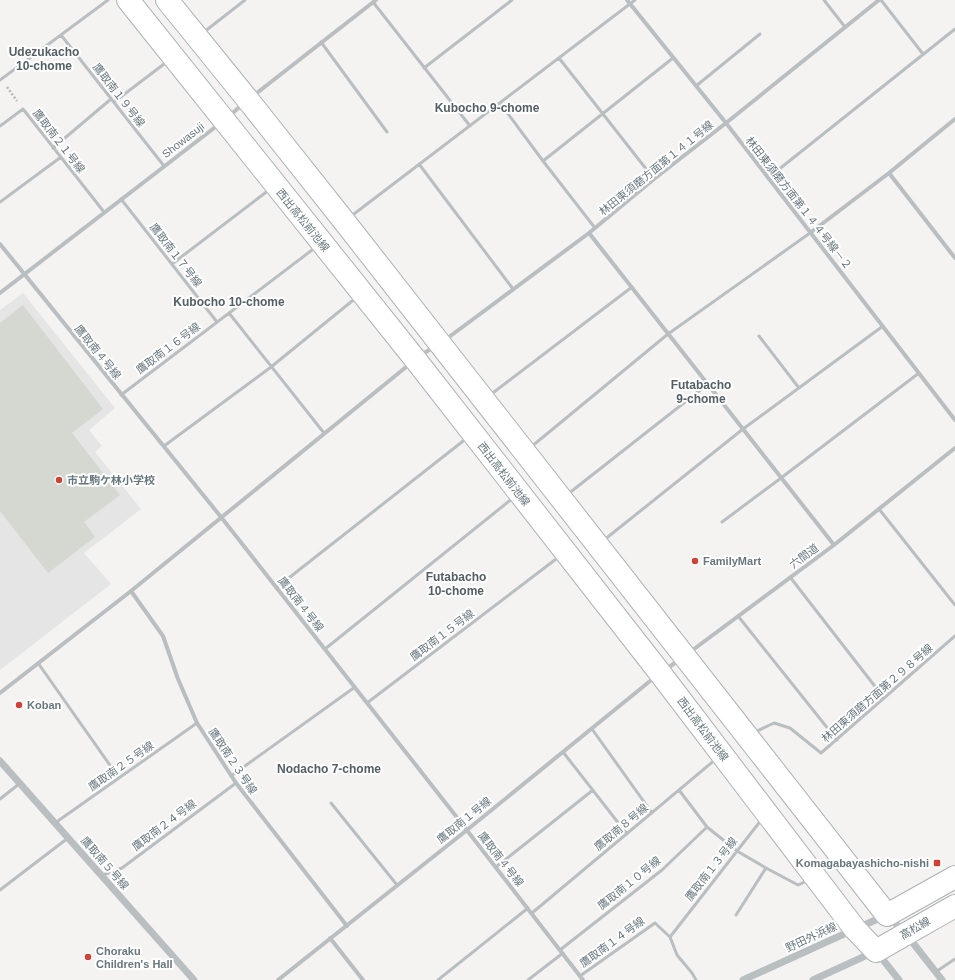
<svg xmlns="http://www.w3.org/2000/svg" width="955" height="980" viewBox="0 0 955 980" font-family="Arial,'Noto Sans JP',sans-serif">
	<rect width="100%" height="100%" fill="#f4f3f1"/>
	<path fill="#e4e5e4" d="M 23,293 L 115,408 L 89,430 L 102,446 L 95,452 L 141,509 L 84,553 L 111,584 L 0,670 L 0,310 Z"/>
	<path fill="#d4d8d0" d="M 23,305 L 103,409 L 72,433 L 120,495 L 84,522 L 95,537 L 48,573 L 0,511 L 0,323 Z"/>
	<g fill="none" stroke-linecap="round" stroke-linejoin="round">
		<g stroke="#adb2b4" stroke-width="24">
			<path id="primary" d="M 128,0 L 415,359 L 660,673 L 855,929 L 876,951 L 955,906
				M 167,0 L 248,100 L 344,221 L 887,915 L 955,877"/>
		</g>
		<path stroke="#b3b7b8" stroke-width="2.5" stroke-dasharray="2 2" stroke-linecap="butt" d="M 7,87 L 17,101"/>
		<path stroke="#b9bec0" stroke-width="3" d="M 824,0 L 845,27
			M 881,0 L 923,54
			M 373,2 L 470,126
			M 204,32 L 245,0
			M 61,35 L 164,166
			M 321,42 L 387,132
			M 559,58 L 654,179
			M 424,68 L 512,0
			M 0,80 L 108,0
			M 696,86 L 760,34
			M 114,102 L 168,61
			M 500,103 L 543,161 L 673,58
			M 0,126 L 23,109 L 104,212
			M 53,148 L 111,99
			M 543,161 L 595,228
			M 419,164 L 513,289
			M 768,178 L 955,29
			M 121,199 L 217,322
			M 0,202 L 61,157
			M 350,217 L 635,0
			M 172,264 L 269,190
			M 229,313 L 324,433
			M 759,336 L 799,388
			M 121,395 L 316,247
			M 490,395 L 632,287
			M 164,446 L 271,367 L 357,297
			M 531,447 L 668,334 L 810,233
			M 568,494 L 708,384
			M 879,509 L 955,605
			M 722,522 L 781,478 L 919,373
			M 604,540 L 743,429 L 883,326
			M 790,577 L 884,698
			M 276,588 L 467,438
			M 738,616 L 837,740
			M 325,649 L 513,498
			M 38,663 L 119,778
			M 367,703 L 560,556
			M 592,729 L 652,813
			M 755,732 L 774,723 L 790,728 L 821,753 L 955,636
			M 563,752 L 627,834
			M 231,776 L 355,687
			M 679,790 L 707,827 L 737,851 L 766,868 L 798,885 L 809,880
			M 0,799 L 19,784
			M 331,803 L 397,885
			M 55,823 L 197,723
			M 496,867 L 593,790
			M 103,875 L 122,868 L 236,783
			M 0,890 L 68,838
			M 532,913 L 716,759
			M 736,915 L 766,868
			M 670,937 L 762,819
			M 560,950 L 662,870 L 707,827
			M 937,971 L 955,959
			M 580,976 L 655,923 L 670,937 L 677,955 L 692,973 L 696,980
			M 438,980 L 528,908
			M 528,980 L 563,953"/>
		<path stroke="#b9bec0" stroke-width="4" d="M 627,0 L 726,123 L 955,420
			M 253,96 L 376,0
			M 228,117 L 243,104
			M 889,173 L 955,258
			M 589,233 L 834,545
			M 810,233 L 889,173 L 955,119
			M 0,244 L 221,517 L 459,820 L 583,980
			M 0,293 L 218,125
			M 445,340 L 589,233 L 654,179 L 726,123 L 879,0
			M 421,355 L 434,347
			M 131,591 L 163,636 L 178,679 L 197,723 L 236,783 L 347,926
			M 690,652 L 834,545 L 955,448
			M 665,670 L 679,660
			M 0,693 L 131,591 L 411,363
			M 330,938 L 363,980
			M 278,980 L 467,830 L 655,677"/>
		<path stroke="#b9bec0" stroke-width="7" d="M 0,761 L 194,980
			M 743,980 L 855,929 L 887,915 L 906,934 L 942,980
			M 813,980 L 876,951 L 899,980"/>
		<use href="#primary" stroke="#fff" stroke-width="22"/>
	</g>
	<g fill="#cd4338" stroke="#fff" stroke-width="1.5">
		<circle cx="59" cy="480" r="4"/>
		<circle cx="695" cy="561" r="4"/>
		<circle cx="19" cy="705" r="4"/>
		<rect x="933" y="859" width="8" height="8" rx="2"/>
		<circle cx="88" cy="957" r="4"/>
	</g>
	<g text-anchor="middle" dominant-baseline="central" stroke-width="4" stroke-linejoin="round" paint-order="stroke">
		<g font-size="11" fill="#67777e" stroke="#fff">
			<text transform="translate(119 95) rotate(52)">鷹取南１９号線</text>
			<text transform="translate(183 140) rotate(-38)">Showasuji</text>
			<text transform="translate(59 141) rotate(52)">鷹取南２１号線</text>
			<text transform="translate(656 168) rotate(-39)">林田東須磨方面第１４１号線</text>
			<text transform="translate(799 203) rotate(52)">林田東須磨方面第１４４号線－２</text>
			<text transform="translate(303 220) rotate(51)">西出高松前池線</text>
			<text transform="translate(176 255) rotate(52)">鷹取南１７号線</text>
			<text transform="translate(168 348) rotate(-37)">鷹取南１６号線</text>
			<text transform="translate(98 352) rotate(51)">鷹取南４号線</text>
			<text transform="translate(504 474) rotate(52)">西出高松前池線</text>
			<text transform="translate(804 556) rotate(-37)">六間道</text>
			<text transform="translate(301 604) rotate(52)">鷹取南４号線</text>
			<text transform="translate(442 635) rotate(-37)">鷹取南１５号線</text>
			<text transform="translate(877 693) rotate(-41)">林田東須磨方面第２９８号線</text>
			<text transform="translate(703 729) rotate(53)">西出高松前池線</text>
			<text transform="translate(233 761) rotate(56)">鷹取南２３号線</text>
			<text transform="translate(121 766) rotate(-35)">鷹取南２５号線</text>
			<text transform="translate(464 820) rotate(-39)">鷹取南１号線</text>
			<text transform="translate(164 825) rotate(-37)">鷹取南２４号線</text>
			<text transform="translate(621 827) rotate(-40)">鷹取南８号線</text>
			<text transform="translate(501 859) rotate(52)">鷹取南４号線</text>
			<text transform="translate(105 863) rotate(49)">鷹取南５号線</text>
			<text transform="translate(711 869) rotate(-52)">鷹取南１３号線</text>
			<text transform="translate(629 883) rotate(-39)">鷹取南１０号線</text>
			<text transform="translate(915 928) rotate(-30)">高松線</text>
			<text transform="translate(811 937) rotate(-25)">野田外浜線</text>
			<text transform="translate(612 942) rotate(-36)">鷹取南１４号線</text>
		</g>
		<g font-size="11" font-weight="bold" fill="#67777e" stroke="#fff" text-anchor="start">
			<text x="67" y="480">市立駒ケ林小学校</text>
			<text x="703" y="561">FamilyMart</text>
			<text x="27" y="705">Koban</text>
			<text x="929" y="863" text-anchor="end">Komagabayashicho-nishi</text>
			<text x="96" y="951">Choraku<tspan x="96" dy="13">Children's Hall</tspan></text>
		</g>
		<g font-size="12" font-weight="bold" fill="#535f64" stroke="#fff">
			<text x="44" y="52">Udezukacho<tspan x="44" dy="14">10-chome</tspan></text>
			<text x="487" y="108">Kubocho 9-chome</text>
			<text x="229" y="302">Kubocho 10-chome</text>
			<text x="701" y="385">Futabacho<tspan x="701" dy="14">9-chome</tspan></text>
			<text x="456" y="577">Futabacho<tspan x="456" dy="14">10-chome</tspan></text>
			<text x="329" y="769">Nodacho 7-chome</text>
		</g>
	</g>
</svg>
